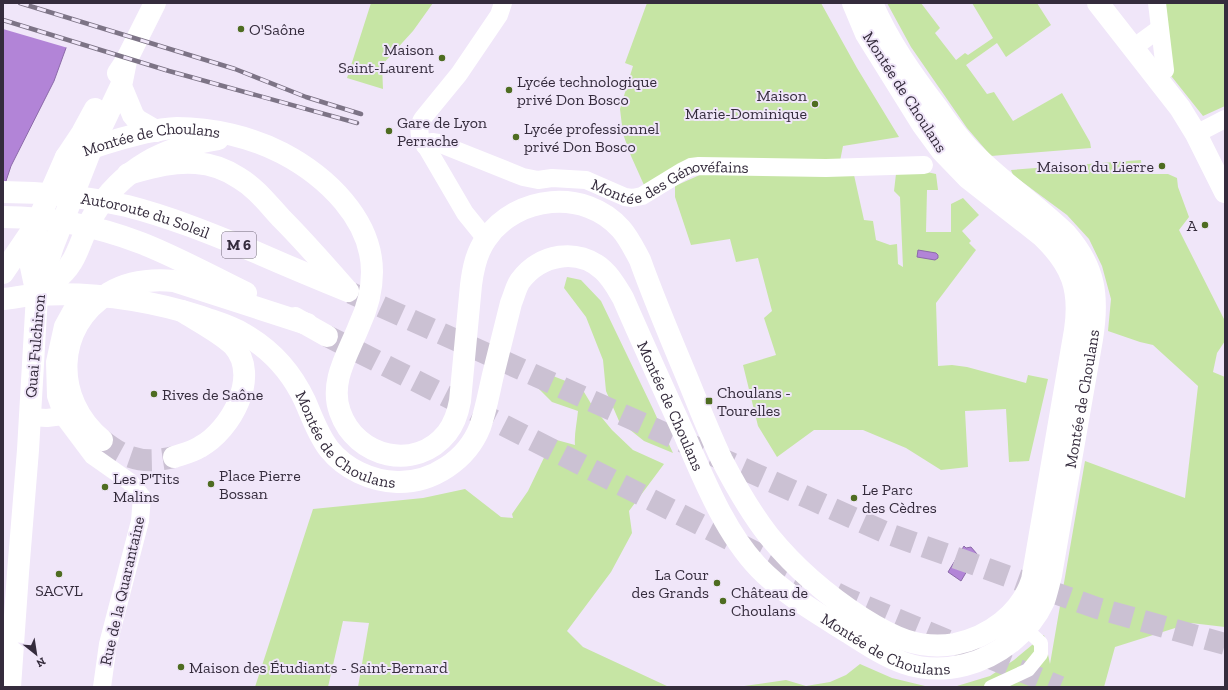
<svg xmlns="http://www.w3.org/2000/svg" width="1228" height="690" viewBox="0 0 1228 690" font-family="'Zilla Slab',serif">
	<rect width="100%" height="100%" fill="#f0e6f9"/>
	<path fill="#c6e5a4" d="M 371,3 L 433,3 L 413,31 L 382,65 L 383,89 L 347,78 Z
		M 647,3 L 821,3 L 857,68 L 899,137 L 843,146 L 840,161 L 758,160 L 644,185 L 631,156 L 623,134 L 620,109 L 633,66 L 625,63 Z
		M 887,3 L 921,3 L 940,28 L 935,33 L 956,60 L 965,53 L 968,55 L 993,38 L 972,3 L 1037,3 L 1051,25 L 1006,57 L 997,43 L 966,65 L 987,94 L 994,92 L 1013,121 L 1062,93 L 1090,142 L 1091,148 L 991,156 L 967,128 L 911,47 Z
		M 1163,3 L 1225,3 L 1225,106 L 1203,116 L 1168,72 Z
		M 1141,160 L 1142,174 L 1168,174 L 1177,178 L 1178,187 L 1189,217 L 1179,230 L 1225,321 L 1225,341 L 1217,353 L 1213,372 L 1225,377 L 1225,627 L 1191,623 L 1115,647 L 1104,687 L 737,687 L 786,680 L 806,686 L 830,682 L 846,675 L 860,664 L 892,678 L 925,686 L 957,686 L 990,676 L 1014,660 L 1044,635 L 1050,664 L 1085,461 L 1185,498 L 1198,386 L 1153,345 L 1140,342 L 1108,331 L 1111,299 L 1102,266 L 1089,239 L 1067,215 L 1013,175 L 1011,170 Z
		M 922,171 L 936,174 L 938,190 L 927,190 L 926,232 L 951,232 L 951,204 L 963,198 L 979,215 L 962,231 L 971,241 L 969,243 L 976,250 L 936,303 L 938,366 L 952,365 L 967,367 L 1026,383 L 1028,375 L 1048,379 L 1029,461 L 1009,462 L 1006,409 L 965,411 L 968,467 L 941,470 L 906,448 L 863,430 L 814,430 L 777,457 L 758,426 L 743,365 L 776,355 L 764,318 L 772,311 L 758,258 L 736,262 L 730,239 L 691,245 L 675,197 L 675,186 L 702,174 L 854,175 L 864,220 L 873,221 L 876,240 L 890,245 L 897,244 L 898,264 L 903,267 L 900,197 L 894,191 L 896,174 Z
		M 567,277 L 581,280 L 601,301 L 653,409 L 673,453 L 644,441 L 619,421 L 606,391 L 603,360 L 586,317 L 564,288 Z
		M 544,375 L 553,376 L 581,387 L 593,407 L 612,430 L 633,450 L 664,464 L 629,511 L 632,533 L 611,572 L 567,631 L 583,647 L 669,687 L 358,687 L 369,623 L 343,621 L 328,687 L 255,687 L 313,509 L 423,498 L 465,489 L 501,517 L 513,518 L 512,514 L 528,491 L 553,439 L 575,445 C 574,435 577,422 578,411 L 552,402 L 538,388 Z"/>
	<path fill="#b284d7" stroke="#8c6aa9" d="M 3,3 L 90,3 L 66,48 L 54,81 L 11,166 L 3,190 Z
		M 918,250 L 936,253 L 938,255 L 938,258 L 935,260 L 917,257 Z
		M 964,546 L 966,548 L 971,547 L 977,554 L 961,581 L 948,572 Z"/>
	<path fill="#f0e6f9" d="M 3,3 L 92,3 L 68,48 L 3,29 Z"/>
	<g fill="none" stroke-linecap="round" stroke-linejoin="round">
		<path stroke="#cbc1d3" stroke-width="22" stroke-dasharray="22 11" stroke-linecap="butt" d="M 351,293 L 889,534 L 1097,608 L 1225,644
			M 327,336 L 806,578
			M 102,440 C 127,460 144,464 174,457
			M 836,593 L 850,600 L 1060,687"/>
		<path stroke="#fff" stroke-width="14" d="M 991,687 L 1028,670 L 1041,654 L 1041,643 L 1025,628"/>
		<g stroke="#fff" stroke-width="18">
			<path d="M 1133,48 L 1159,29"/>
			<path d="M 1156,77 L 1165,70 L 1157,3"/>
			<path d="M 1196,134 L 1225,119"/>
			<path id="s1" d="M 425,146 L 432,142 L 438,143 L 523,177 L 538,180 L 552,178 L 586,180 L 625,197 L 632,198 L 642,196 L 683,171 L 691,167 L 699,166 L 826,168 L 924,165"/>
			<path d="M 486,239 L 465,213 L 420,136 C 419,130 419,123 423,118 L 459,74 L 499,15 L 503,3"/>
			<path d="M 80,295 L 63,326 L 55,362 L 56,396 L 63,416 L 93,456 L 130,482 L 142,497 L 140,521 L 108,644 L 102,687"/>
			<path d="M 29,417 L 47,418 L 63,416"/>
		</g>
		<path stroke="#fff" stroke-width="22" d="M 118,73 L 126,61 L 155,3
			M 121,86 L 133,115 L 137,120 L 156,131
			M 66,157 L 82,133 L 95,109
			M 37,295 L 53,246 L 92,147 L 121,86 L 126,61"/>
		<g stroke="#fff" stroke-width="22">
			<path d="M 1098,3 L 1180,108 L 1196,134 L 1225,192"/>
			<path id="s2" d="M 3,273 L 37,223 L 66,157 C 90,148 114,140 139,134 C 152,131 165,128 177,128 C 212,128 251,137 282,153 C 326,176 372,219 372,272 C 372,291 367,309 359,326 C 348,354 329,382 340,412 C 356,458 416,472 447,433 C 454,424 458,412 460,401 L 471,285 C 473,269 476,253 486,239 C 516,195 585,188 621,229 C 629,238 634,249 640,260 C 654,299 670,337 686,375 C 698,404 709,433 722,460 C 736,487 751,513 769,536 C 795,568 828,596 862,618 C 892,637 918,650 955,644 C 989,637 1021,614 1032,580 L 1075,330 C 1081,289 1072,265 1042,236 L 968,178 L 941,150 L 922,124 L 866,34 L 853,3"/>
			<path d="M 37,295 C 51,284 66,274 74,258 C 81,245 85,229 93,216 C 122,168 164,147 218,139"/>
			<path id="s3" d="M 3,299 C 15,298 26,295 38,295 C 93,292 149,300 202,317 C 216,322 231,326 244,334 C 272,350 292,373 305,401 C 312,417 318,435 329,449 C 345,469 371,481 397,482 C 432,483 467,460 480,427 C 486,410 489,392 493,375 C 499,351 505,327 511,303 C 514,296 516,287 520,281 C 540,254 578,247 603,270 C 612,278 617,288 623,298 C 643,344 664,390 685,436 C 704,480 726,534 759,568 C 785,595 819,614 849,633 C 888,658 917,677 965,665 C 998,657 1030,632 1044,601 C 1047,592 1049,583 1051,575 L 1092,339 C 1099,296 1095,267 1066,234 C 1037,206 1003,183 974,154 C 960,141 949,125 938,109 C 913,76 888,41 872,3"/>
			<path d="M 10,687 L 18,573 L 28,450 L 37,295 L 30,262 L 36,232"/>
		</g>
		<g stroke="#fff" stroke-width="22">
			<path d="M 128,174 C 150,168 173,161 196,163 C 211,164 227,170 239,178 C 256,188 268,204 281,218 C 303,240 324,264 345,288"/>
			<path id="s4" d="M 3,192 C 44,192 87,197 127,206 C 170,217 212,234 253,251 C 285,265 316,278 348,291"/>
			<path d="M 3,217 C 50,217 97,226 141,243 C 177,257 211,276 246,293"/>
			<path d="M 295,318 L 327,336"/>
			<path d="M 102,440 C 53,400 54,326 109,293 C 129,281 152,279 174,281 L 307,324"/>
			<path d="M 174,457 C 183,454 192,452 200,447 C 231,430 261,376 233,345 C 221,333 196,320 182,311"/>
		</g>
		<g stroke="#7d7486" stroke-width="4.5">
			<path id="rail" d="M 20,3 L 235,69 L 306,97 L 361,114
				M 3,20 L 169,71 L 357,123"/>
		</g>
		<use href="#rail" stroke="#f0e6f9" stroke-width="3" stroke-dasharray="9" stroke-linecap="butt"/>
	</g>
	<g fill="#4e6c21" stroke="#f0e6f9" stroke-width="1.5">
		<circle cx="241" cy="29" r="4"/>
		<circle cx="442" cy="58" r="4"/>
		<circle cx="509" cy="90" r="4"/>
		<circle cx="815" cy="104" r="4"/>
		<circle cx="389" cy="131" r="4"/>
		<circle cx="516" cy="137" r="4"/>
		<circle cx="1162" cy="166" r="4"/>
		<circle cx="1205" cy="225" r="4"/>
		<circle cx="154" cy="394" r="4"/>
		<rect x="705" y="397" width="8" height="8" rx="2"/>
		<circle cx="211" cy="484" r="4"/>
		<circle cx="105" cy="487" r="4"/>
		<circle cx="854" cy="498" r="4"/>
		<circle cx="59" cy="574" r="4"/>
		<circle cx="717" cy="583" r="4"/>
		<circle cx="723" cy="601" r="4"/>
		<circle cx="181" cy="667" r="4"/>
	</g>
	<g text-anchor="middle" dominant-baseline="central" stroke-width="4" stroke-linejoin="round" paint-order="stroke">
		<rect fill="#f0e6f9" stroke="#6d6475" stroke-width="1" x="222" y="232" width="34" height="26" rx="3"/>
		<g font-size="15" font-weight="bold" fill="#352c3d">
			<text x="239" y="245">M 6</text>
		</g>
		<g font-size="16" fill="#352c3d" stroke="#f0e6f9" text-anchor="start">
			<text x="249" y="29">O'Saône</text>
			<text x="434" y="49" text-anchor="end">Maison<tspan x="434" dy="18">Saint-Laurent</tspan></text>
			<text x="517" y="81">Lycée technologique<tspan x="517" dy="18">privé Don Bosco</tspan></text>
			<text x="807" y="95" text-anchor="end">Maison<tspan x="807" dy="18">Marie-Dominique</tspan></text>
			<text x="397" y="122">Gare de Lyon<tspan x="397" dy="18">Perrache</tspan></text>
			<text x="524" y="128">Lycée professionnel<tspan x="524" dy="18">privé Don Bosco</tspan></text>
			<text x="1154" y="166" text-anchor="end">Maison du Lierre</text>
			<text x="1197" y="225" text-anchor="end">A</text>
			<text x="717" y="392">Choulans -<tspan x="717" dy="18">Tourelles</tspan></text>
			<text x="162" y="394">Rives de Saône</text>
			<text x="219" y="475">Place Pierre<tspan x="219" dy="18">Bossan</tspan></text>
			<text x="113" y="478">Les P'Tits<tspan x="113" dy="18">Malins</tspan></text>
			<text x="862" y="489">Le Parc<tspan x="862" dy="18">des Cèdres</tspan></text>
			<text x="709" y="574" text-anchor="end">La Cour<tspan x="709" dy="18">des Grands</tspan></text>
			<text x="59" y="590" text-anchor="middle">SACVL</text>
			<text x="731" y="592">Château de<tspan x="731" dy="18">Choulans</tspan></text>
			<text x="189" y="667">Maison des Étudiants - Saint-Bernard</text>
		</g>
		<g font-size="16" fill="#352c3d" stroke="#f0e6f9">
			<text transform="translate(905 92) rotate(57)">Montée de Choulans</text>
			<text stroke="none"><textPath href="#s2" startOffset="221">Montée de Choulans</textPath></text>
			<text stroke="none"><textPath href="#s1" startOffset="260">Montée des Génovéfains</textPath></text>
			<text stroke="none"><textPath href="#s4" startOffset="145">Autoroute du Soleil</textPath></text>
			<text transform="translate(35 346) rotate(-85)">Quai Fulchiron</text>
			<text stroke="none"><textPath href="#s3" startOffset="1707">Montée de Choulans</textPath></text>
			<text stroke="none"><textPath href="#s3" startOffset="975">Montée de Choulans</textPath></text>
			<text stroke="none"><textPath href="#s3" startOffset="399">Montée de Choulans</textPath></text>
			<text transform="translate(122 591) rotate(-77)">Rue de la Quarantaine</text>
			<text stroke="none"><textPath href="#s3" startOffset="1311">Montée de Choulans</textPath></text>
		</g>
	</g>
	<rect width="1228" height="690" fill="none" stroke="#352c3d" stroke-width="8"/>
	<g transform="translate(36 654) rotate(150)" stroke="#f0e6f9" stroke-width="3" paint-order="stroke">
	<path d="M0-3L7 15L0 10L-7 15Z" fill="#352c3d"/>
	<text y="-6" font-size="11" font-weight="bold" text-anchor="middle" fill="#352c3d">N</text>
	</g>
</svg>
